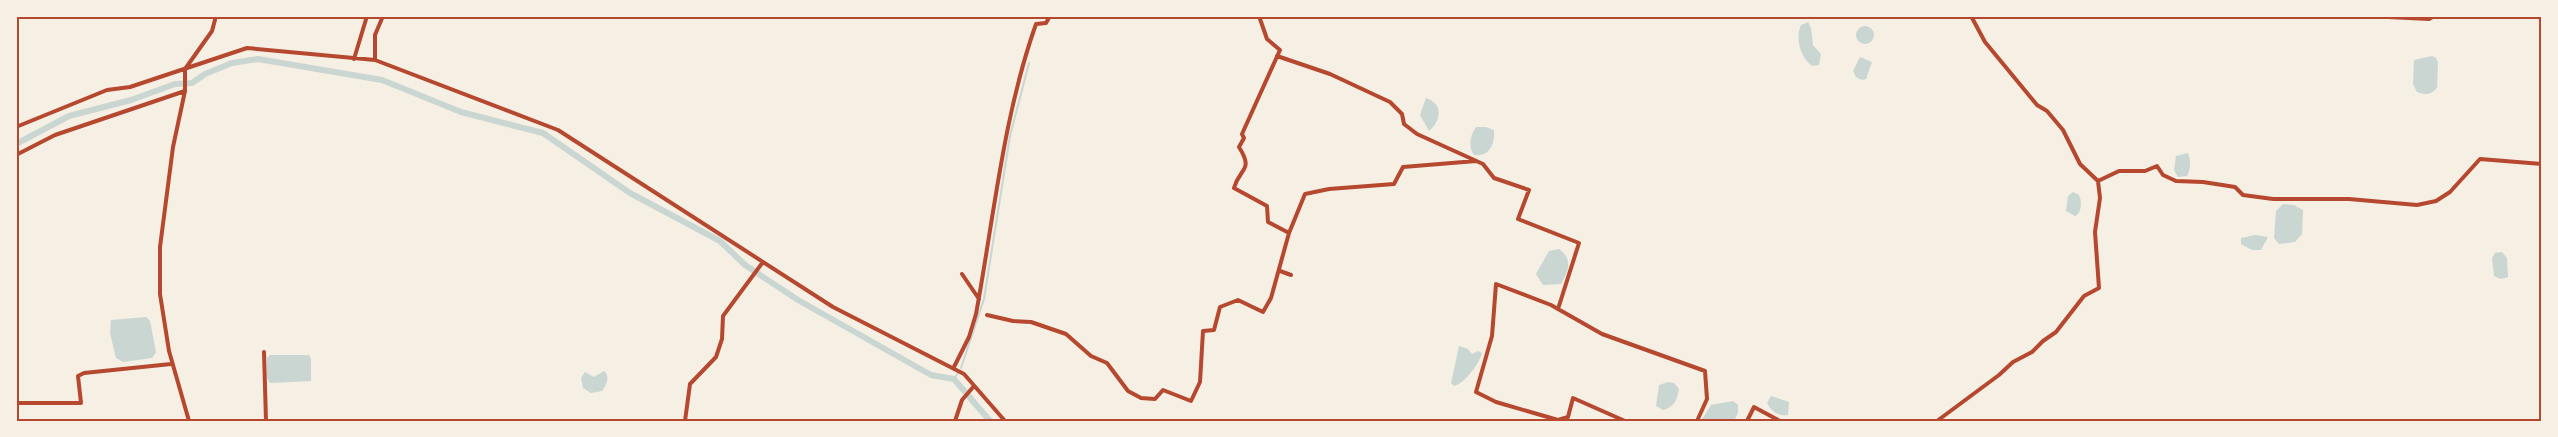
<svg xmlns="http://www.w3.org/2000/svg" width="2558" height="437" viewBox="0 0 2558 437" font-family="'Noto Sans',sans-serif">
	<rect width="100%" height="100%" fill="#f6efe4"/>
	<path fill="#c9d6d2" d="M 1808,22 L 1811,28 L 1813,45 L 1821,54 L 1819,65 L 1812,66 C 1800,57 1795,38 1801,25 Z
		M1856 35a9 9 0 1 1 18 0a9 9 0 1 1-18 0Z
		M 2432,56 L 2436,58 L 2438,62 L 2437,88 C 2430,95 2426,95 2417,92 L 2413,84 L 2414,60 Z
		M 1860,57 L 1872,62 L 1866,79 L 1862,80 L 1856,77 L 1853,71 Z
		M 1426,98 C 1444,104 1441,121 1429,131 L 1420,115 Z
		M 1476,127 L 1486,127 L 1494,130 C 1495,144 1490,157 1474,155 C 1468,147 1470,135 1476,127 Z
		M 2188,153 C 2191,161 2191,168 2187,176 L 2178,177 L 2174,170 L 2176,156 Z
		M 2073,192 L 2079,195 C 2082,201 2082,213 2075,216 L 2066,211 L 2068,196 Z
		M 2283,204 L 2294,205 L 2303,210 L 2302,234 L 2295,242 L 2279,244 L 2274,238 L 2276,211 Z
		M 2255,235 L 2268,237 L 2261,250 L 2252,250 L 2241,244 L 2241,238 Z
		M 1559,249 C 1573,259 1569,271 1561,284 L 1543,285 L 1536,274 L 1549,251 Z
		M 2502,252 L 2507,258 L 2508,277 L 2501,279 L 2494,276 L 2492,258 L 2495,253 Z
		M 146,317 L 150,321 L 156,352 L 152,358 L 123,362 L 116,358 L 110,333 L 111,320 Z
		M 1459,346 L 1468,349 L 1472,354 L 1478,351 L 1482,353 C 1479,364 1465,383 1454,386 L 1451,383 Z
		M 270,355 L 309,355 L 311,359 L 311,381 L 270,383 L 267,378 L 267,358 Z
		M 604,371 C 610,376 607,385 602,391 L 591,393 L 583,388 L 581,378 L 585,372 L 594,377 Z
		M 1668,382 L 1674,383 L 1679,389 C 1677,399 1675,407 1663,410 L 1656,406 L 1659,385 Z
		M 1771,396 L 1789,402 L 1788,415 C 1778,416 1772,412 1767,403 Z
		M 1733,401 L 1738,405 L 1738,413 L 1734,421 L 1701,421 L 1711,405 Z"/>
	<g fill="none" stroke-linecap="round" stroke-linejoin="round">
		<path stroke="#c9d6d2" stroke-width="2" d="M 961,368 L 984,299 L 1010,136 L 1029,63
			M 954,379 L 958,373"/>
		<path stroke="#c9d6d2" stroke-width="6" d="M 16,144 L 69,116 L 131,100 L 175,84 L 192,83 L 205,74 L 232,63 L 258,59 L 382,80 L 461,112 L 543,133 L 630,193 L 720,241 L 745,265 L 798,300 L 931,375 L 954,379 L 990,421"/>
		<path stroke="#b5482f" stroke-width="4" d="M 2388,17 L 2429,19 L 2434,16
			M 1277,56 L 1330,74 L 1390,102 L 1402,114 L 1404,124 L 1417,134 L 1483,164 L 1494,178 L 1529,190 L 1518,219 L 1579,243 L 1558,309
			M 354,59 L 367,16
			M 375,60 L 375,35 L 383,16
			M 16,127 L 107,90 L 130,87 L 247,48 L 375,60 L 558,130 L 833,307 L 964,374 L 1005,421
			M 16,155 L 55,135 L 185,91
			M 2098,181 L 2119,171 L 2145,171 L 2157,166 L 2163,175 L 2176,181 L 2203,182 L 2235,187 L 2243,195 L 2273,199 L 2349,199 L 2417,205 L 2436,201 L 2450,192 L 2480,159 L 2542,164
			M 1289,233 L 1305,194 L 1329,189 L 1394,184 L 1403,167 L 1476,161
			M 1280,271 L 1291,275
			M 962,274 L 979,299
			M 987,315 L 1013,321 L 1031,322 L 1066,334 L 1091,356 L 1107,363 L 1128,391 L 1141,398 L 1155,399 L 1163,390 L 1191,401 L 1200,382 L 1203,331 L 1214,330 L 1220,307 L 1238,300 L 1263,312 L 1271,298 L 1289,233 L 1268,222 L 1267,206 L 1234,188 C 1240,167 1254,171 1239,147 L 1244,138 L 1242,134 L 1280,50 L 1267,39 L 1259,16
			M 264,352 L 266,421
			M 954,367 L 969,337 L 976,314 C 994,217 1003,117 1036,24 L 1046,23 L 1050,16
			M 16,403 L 81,403 L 78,376 L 84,373 L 171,364
			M 189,421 L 169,351 L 160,294 L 160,247 L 173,147 L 185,91 L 185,69 L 212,31 L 216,16
			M 685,421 L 690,384 L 716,357 L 722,339 L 723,316 L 763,262
			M 955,421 L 962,400 L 974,386
			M 1625,421 L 1573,398 L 1568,417 L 1558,420 L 1496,402 L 1476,392 L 1492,336 L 1496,284 L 1551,305 L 1602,334 L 1705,371 L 1707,399 L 1697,421
			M 1747,421 L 1754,407 L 1780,421
			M 1937,421 L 1999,375 L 2013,362 L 2032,352 L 2043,341 L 2056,332 L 2084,296 L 2099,288 L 2095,232 L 2100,198 L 2098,181 L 2080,164 L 2063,130 L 2047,111 L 2037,105 L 1985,42 L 1971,16"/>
	</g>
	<rect width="2558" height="437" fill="none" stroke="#f6efe4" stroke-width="35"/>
	<rect x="18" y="18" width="2522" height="402" fill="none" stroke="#b5482f" stroke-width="2"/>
</svg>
